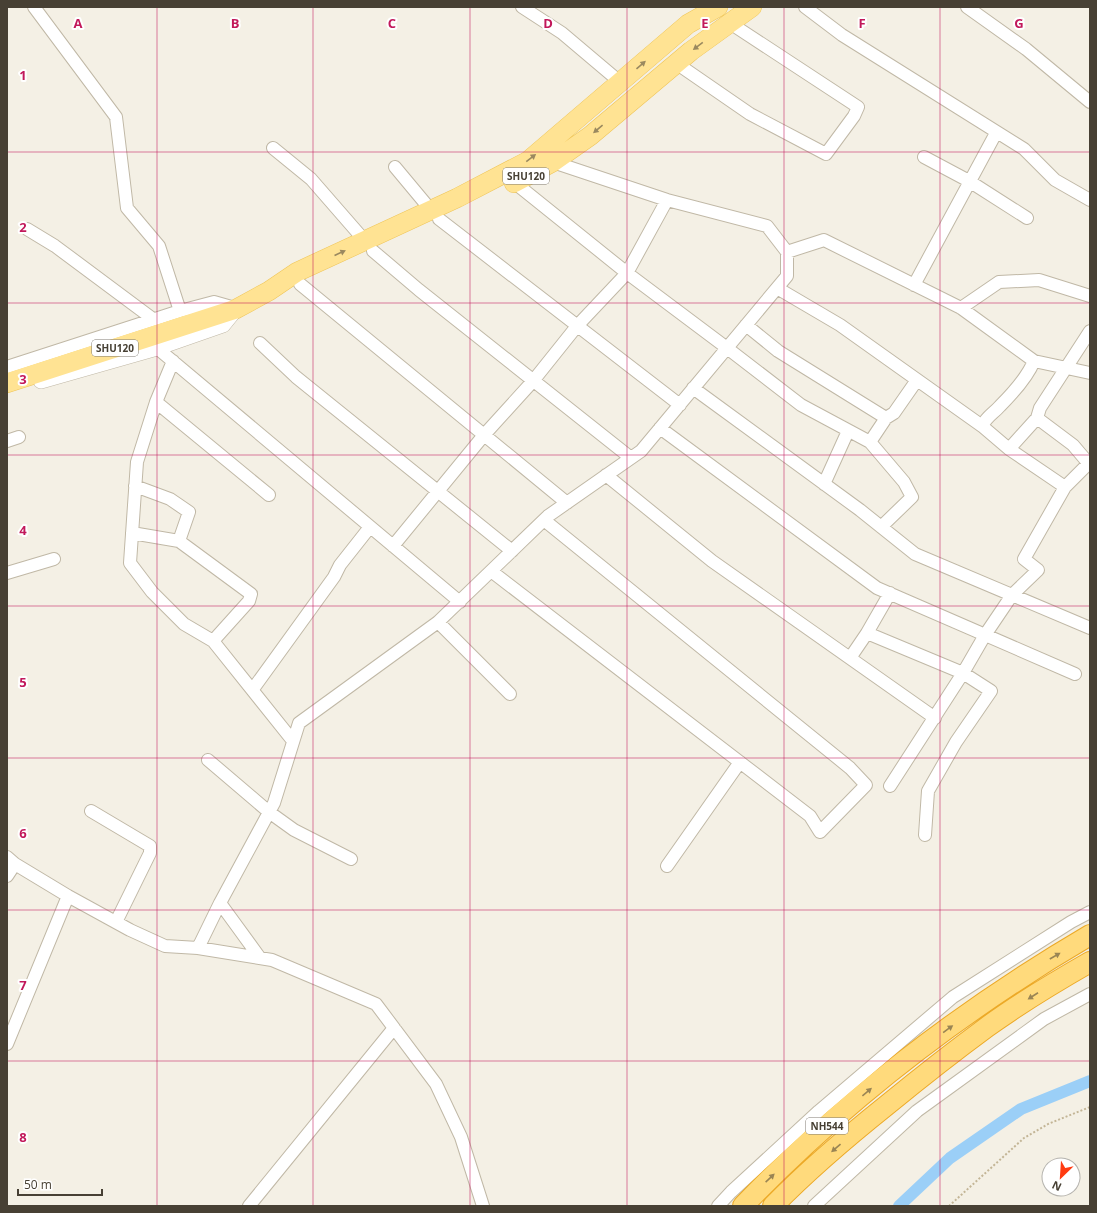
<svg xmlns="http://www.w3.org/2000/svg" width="1097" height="1213" viewBox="0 0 1097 1213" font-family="'Open Sans',sans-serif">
	<rect width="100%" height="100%" fill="#f4f0e5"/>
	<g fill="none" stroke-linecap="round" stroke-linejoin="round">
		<path stroke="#9bcff7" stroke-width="12" d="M 899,1206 L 950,1158 L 1021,1109 L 1090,1081"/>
		<g stroke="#c0b8a6" stroke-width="14">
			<path id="minor" d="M 34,7 L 116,117 L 127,208 L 159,246 L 180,311
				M 522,7 L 562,33 L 620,82
				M 805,7 L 842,35 L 1024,149 L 1055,180 L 1090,200
				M 967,7 L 1026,49 L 1090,102
				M 676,63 L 750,114 L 826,154 L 854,116 L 858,107 L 730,23
				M 273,148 L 311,179 L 365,241
				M 924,157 L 969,181 L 1027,218
				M 395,167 L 430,209
				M 515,183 L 627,273 L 727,348 L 801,405 L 870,442 L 886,418 L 894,413 L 917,380
				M 439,219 L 680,405
				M 27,229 L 55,246 L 153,319
				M 373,251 L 419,290 L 631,458
				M 787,252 L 824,240 L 961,308 L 1034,361 L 1090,373
				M 300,284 L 567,503
				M 914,285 L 996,133
				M 777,288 L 840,325 L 982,426 L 1009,449 L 1065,487 L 1088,464
				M 961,308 L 999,282 L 1039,280 L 1090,296
				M 746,325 L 778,351 L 886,418
				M 260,343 L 296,377 L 512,551
				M 157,348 L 460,602
				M 173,361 L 156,402 L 137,462 L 130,563 L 152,592 L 184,624 L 213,641 L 293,741
				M 7,367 L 180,311 L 214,302 L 235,308
				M 693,388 L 860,510 L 915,554 L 1090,628
				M 156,402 L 269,495
				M 1037,418 L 1073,445 L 1090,465
				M 982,426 C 987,416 993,414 1000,406 C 1013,393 1027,378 1034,361
				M 660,428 L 877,588 L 1075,674
				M 7,441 L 19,437
				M 870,442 L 904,482 L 912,497 L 881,527
				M 1009,449 L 1037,418 L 1040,408 L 1090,331
				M 606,475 L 712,561 L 935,718
				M 824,484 L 848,431
				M 132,533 L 179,541 L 189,512 L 170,499 L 135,486
				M 179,541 L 251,594 L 249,601 L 213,641
				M 393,546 L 484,435 L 533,381 L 577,326 L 627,273 L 667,200
				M 491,571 L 810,816 L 820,832 L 866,785 L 850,768 L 544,520
				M 7,573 L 54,559
				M 438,622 L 510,694
				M 867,633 L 890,593
				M 850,658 L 867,633 L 963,673 L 985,635 L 1012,595 L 1038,570 L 1024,559 L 1065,487
				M 253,689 L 334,577 L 340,565 L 370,527
				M 208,760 L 269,812 L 294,830 L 351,859
				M 890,786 L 963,673 L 991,691 L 956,742 L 928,791 L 925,835
				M 91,811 L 150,846 L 150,853 L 116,922
				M 7,857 L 15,864 L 68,896 L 130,930 L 165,946 L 198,948 L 272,960 L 376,1004 L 436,1084 L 461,1137 L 483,1206
				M 667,866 L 740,762
				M 7,876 L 15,864
				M 220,903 L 260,958
				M 198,948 L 220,903 L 274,803 L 299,723 L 438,622 L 548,516 L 641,451 L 787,276 L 787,252 L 767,226 L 667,200 L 553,162
				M 7,1044 L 68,896
				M 249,1206 L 394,1028
				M 718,1206 L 731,1192 L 819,1111 L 953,997 L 1071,922 L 1090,912
				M 814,1206 L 917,1111 L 1044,1019 L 1090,994"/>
		</g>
		<g stroke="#c0b8a6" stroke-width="16">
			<path id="tertiary" d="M 41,381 L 157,348 L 223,325 L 236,309"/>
		</g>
		<g stroke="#efc558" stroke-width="20">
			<path id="primary" d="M 514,183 L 553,162 L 590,136 L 691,51 L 752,7
				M 7,383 L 236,309 L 269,291 L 297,272 L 457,198 L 528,161 L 688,24 L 718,7"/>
		</g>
		<g stroke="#eca927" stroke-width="22">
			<path id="trunk" d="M 743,1206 C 844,1101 964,1009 1090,935
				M 773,1206 C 808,1170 847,1137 887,1105 C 920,1078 953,1052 987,1027 C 1020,1003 1055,982 1090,962"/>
		</g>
		<path stroke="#c3b596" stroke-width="2" stroke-dasharray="2 2" stroke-linecap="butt" d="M 949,1206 L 1024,1138 L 1048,1124 L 1090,1107"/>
		<use href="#minor" stroke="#fff" stroke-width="12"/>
		<use href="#tertiary" stroke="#fff" stroke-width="15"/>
		<use href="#primary" stroke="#ffe393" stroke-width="19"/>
		<use href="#trunk" stroke="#ffda7c" stroke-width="20"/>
	</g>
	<defs><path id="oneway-solid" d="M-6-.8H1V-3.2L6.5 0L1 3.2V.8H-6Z"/></defs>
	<g fill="#9a895f">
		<use href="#oneway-solid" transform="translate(698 46) rotate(143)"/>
		<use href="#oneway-solid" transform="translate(641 65) rotate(-41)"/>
		<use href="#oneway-solid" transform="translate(598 129) rotate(140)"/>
		<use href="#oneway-solid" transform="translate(531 158) rotate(-38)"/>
		<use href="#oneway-solid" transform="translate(340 253) rotate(-24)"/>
	</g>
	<g fill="#9a8554">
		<use href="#oneway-solid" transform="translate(1055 956) rotate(-30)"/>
		<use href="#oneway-solid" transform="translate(1033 996) rotate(147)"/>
		<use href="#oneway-solid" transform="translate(948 1029) rotate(-36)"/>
		<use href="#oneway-solid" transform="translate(867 1092) rotate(-40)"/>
		<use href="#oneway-solid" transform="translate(836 1148) rotate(139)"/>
		<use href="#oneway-solid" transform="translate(770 1178) rotate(-43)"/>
	</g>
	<path fill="none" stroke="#c2185b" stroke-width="1" stroke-opacity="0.55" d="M 157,7 L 157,1206M 313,7 L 313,1206M 470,7 L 470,1206M 627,7 L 627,1206M 784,7 L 784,1206M 940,7 L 940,1206M 7,152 L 1090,152M 7,303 L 1090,303M 7,455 L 1090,455M 7,606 L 1090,606M 7,758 L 1090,758M 7,910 L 1090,910M 7,1061 L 1090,1061"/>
	<g text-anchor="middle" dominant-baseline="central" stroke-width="4" stroke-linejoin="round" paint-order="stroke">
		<g fill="#fff" stroke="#7e7971" stroke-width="1">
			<rect x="503" y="168" width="46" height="16" rx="3"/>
			<rect x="92" y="340" width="46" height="16" rx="3"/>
			<rect x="806" y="1118" width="42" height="16" rx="3"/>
		</g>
		<g font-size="10" font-weight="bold" fill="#474034">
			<text x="526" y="176">SHU120</text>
			<text x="115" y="348">SHU120</text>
			<text x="827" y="1126">NH544</text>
		</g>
	</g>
	<g font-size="13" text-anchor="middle" font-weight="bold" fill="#c2185b" stroke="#fff" stroke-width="4" stroke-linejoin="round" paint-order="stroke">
		<text x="78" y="28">A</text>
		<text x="235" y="28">B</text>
		<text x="392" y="28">C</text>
		<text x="548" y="28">D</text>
		<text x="705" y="28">E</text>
		<text x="862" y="28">F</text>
		<text x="1019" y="28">G</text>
		<text x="23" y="80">1</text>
		<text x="23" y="232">2</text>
		<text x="23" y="384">3</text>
		<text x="23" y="535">4</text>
		<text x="23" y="687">5</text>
		<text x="23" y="838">6</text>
		<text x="23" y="990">7</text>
		<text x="23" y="1142">8</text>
	</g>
	<rect width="1097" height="1213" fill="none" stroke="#474034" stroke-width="16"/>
	<g transform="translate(1061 1177) rotate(205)"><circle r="19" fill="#ffffff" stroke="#b5b3ae"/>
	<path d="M0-3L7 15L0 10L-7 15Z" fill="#ff3b11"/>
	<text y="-6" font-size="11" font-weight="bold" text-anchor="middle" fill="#474034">N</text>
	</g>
	<path d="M18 1189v6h84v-6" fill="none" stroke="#474034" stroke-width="2"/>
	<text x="24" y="1189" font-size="12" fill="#474034" stroke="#ffffff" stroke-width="3" paint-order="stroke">50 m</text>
</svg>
